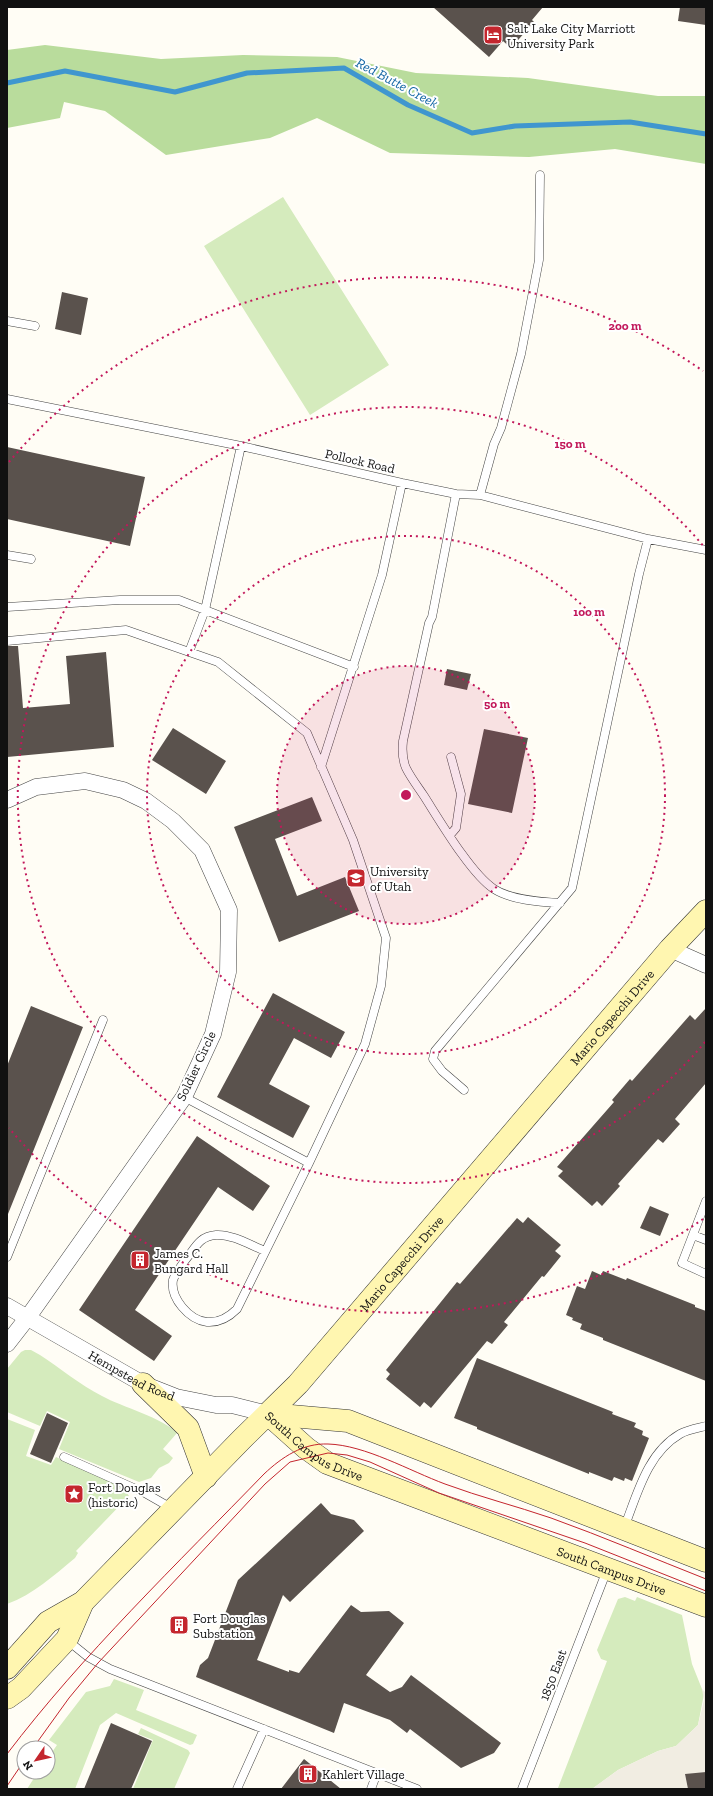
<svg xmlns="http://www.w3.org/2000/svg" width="713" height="1796" viewBox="0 0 713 1796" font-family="'Zilla Slab',serif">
	<rect width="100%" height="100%" fill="#fffdf5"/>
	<path fill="#d5ebbd" d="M 283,197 L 389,365 L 310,415 L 204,246 Z
		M 25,1350 L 31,1350 L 40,1355 C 60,1368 80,1385 102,1396 C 122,1407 163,1418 177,1433 L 163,1449 L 173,1458 L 169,1463 L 159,1468 L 151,1478 L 139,1482 L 59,1449 L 70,1422 L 47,1411 L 40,1426 L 7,1412 L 7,1369 L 21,1352 Z
		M 7,1419 L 35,1430 L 26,1456 L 51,1465 L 56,1457 L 117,1484 L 125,1490 L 129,1496 L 76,1551 L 78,1553 L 75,1558 C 53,1576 34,1594 7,1604 Z
		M 625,1597 L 635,1601 L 637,1597 L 682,1615 L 692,1664 L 704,1694 L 698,1725 L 676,1746 L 658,1751 L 618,1770 L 592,1789 L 545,1789 L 558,1788 L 607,1661 L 601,1659 L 597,1650 L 618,1599 Z
		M 114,1679 L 144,1690 L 136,1710 L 197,1735 L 193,1744 L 190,1745 L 116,1713 L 100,1725 L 75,1789 L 27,1789 L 38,1772 L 48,1772 L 48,1758 L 57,1745 L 49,1740 L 86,1692 L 110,1686 Z
		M 141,1728 L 188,1750 L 190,1753 L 174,1789 L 133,1789 L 153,1740 L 138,1734 Z"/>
	<path fill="#b9dc9c" d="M 45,45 L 161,59 L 243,55 L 337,57 L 416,73 L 528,78 L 658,96 L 706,96 L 706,164 L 615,149 L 529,157 L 390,153 L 317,118 L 270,138 L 166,155 L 105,111 L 64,102 L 60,118 L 7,128 L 7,50 Z"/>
	<path fill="#f1ede2" d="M 702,1689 L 706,1693 L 706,1772 L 685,1775 L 688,1789 L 592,1789 L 618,1770 L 658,1751 L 676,1746 L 698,1725 L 704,1700 Z"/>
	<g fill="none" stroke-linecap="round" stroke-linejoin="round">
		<path stroke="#3f96cf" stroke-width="5" d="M 7,83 L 65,71 L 175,92 L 247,73 L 344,68 L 408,105 L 472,133 L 515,126 L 630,122 L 706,134"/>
	</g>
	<path fill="#5a524d" d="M 433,7 L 543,7 L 532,20 L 534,22 L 511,48 L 503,41 L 489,57 Z
		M 680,7 L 706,7 L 706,25 L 678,21 Z
		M 62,292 L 88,298 L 81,335 L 55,329 Z
		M 7,447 L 145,477 L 130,546 L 7,519 Z
		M 7,646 L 18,646 L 23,708 L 70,704 L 66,656 L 106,652 L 114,747 L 7,757 Z
		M 447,669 L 471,674 L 467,690 L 444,685 Z
		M 173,728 L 226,761 L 206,794 L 152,760 Z
		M 484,729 L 528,738 L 512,813 L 468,804 Z
		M 312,797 L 322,821 L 275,839 L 297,896 L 345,877 L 359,911 L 279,942 L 234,827 Z
		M 273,993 L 345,1032 L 331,1058 L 294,1038 L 269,1084 L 310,1106 L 293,1138 L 217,1097 Z
		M 31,1006 L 83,1027 L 8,1214 L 7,1066 Z
		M 706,1008 L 706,1083 L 675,1119 L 680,1124 L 663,1143 L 658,1139 L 618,1184 L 620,1186 L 602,1206 L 597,1201 L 592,1206 L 558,1176 L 563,1171 L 557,1167 L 614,1102 L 612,1100 L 630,1079 L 632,1081 L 690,1015 L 695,1020 Z
		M 197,1136 L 270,1186 L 253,1211 L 218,1187 L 135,1310 L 172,1336 L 154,1361 L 79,1310 Z
		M 650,1206 L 669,1214 L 660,1236 L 640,1228 Z
		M 528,1217 L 561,1245 L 555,1251 L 561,1256 L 544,1277 L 542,1276 L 504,1322 L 508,1325 L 492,1344 L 487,1341 L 431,1408 L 424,1402 L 420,1407 L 386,1379 L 390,1374 L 386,1370 L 457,1282 L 460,1284 L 517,1218 L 523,1223 Z
		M 592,1271 L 601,1275 L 603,1271 L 626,1280 L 627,1278 L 695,1305 L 695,1307 L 706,1311 L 706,1381 L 603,1340 L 603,1338 L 580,1329 L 582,1324 L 572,1320 L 573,1318 L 566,1315 L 577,1286 L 585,1289 Z
		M 477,1358 L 613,1412 L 612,1414 L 636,1423 L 634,1427 L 643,1431 L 642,1435 L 649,1438 L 632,1481 L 625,1478 L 624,1481 L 614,1477 L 612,1481 L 589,1472 L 589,1474 L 477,1429 L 477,1427 L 454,1418 Z
		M 47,1413 L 68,1423 L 51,1463 L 30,1454 Z
		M 321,1503 L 331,1514 L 354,1520 L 364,1531 L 290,1602 L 283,1595 L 257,1660 L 289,1672 L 289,1670 L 299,1673 L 351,1605 L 361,1612 L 389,1611 L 404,1623 L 366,1675 L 390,1692 L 402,1687 L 411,1675 L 501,1743 L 494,1753 L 461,1768 L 410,1729 L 407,1733 L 390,1720 L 344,1703 L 334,1733 L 196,1677 L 200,1665 L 208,1658 L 238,1580 Z
		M 111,1723 L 152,1741 L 131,1789 L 84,1789 Z
		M 304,1759 L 341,1789 L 281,1789 Z
		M 706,1772 L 706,1789 L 688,1789 L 685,1774 Z"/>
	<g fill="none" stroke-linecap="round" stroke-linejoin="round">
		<g stroke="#444" stroke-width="9">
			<path id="lane" d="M 7,321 L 35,326
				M 7,399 L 241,446 L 402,483 L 456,494 L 480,495 L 648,539 L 706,550
				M 456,494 L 432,617 L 429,623 L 403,741 C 402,751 402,759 406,768 C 411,778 418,787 424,796 C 440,821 471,874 494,889 C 511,900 540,902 560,903
				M 480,495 L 494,444 L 501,428 L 521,354 L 539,260 L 540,175
				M 7,555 L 31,559
				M 7,607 L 120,600 L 179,600 L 354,667
				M 7,641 L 126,630 L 218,662 L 307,733 L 353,840 L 386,938 L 381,986 L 365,1044 L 309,1163 L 237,1309 C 229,1317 219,1323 207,1322 C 189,1320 170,1298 173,1280 C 175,1274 185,1260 190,1254 C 197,1244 202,1236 216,1235 C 232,1234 250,1245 265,1251
				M 189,652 L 205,610 L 241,446
				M 321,767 L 382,575 L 402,483
				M 450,835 L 456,828 L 461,794 L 451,757
				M 464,1090 L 442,1071 L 433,1059 L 435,1051 L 572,888 L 639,574 L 648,539
				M 184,1097 L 309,1163
				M 706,1201 L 682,1263 L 706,1274
				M 693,1235 L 706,1240
				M 7,1257 L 103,1020
				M 64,1457 L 145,1493 L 173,1509
				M 624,1528 C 637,1495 647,1453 680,1434 C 687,1430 698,1428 706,1426
				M 67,1640 L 88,1657 L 110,1669 L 417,1789
				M 237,1789 L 264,1729
				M 371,1789 L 377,1773
				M 522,1789 L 607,1570"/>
		</g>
		<g stroke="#444" stroke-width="17">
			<g id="street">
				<path d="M 7,800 L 36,787 L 85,781 L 123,790 L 146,801 L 173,821 L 202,850 L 229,910 L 228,972 L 213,1034 L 184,1097 L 28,1317 L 7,1344"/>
				<path d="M 670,949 L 706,965"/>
				<path id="s1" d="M 7,1306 L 143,1384 L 176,1397 L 216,1405 L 232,1405 L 268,1414"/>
			</g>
		</g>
		<g stroke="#333" stroke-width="23">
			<g id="secondary">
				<path d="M 143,1384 L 188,1428 L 206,1477"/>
				<path id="s2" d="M 268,1414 L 306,1448 L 327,1463 L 706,1606"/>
				<path d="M 268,1414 L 348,1421 L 706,1561"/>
				<path id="s3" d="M 7,1668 L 48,1622 L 83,1602 L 242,1439 L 298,1384 L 670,949 L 706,911"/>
				<path d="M 7,1698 L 21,1688 L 67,1639 L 83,1602"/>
			</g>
		</g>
		<use href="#lane" stroke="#fff" stroke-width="8"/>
		<use href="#street" stroke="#fff" stroke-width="16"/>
		<use href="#secondary" stroke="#fff6b0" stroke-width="22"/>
		<path stroke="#c4262e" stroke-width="1" d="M 33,1748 L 69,1698 L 98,1663 L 265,1484 L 290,1462 L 328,1453 L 347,1455 L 370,1462 L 439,1493 L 585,1543 L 706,1591
			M 7,1754 C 83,1654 177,1564 264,1474 C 282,1457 303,1443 328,1444 C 365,1445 410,1471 445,1484 C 480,1497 516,1506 551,1518 C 604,1537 655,1559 706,1579
			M 7,1786 L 24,1761"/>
	</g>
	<circle cx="406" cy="795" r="129" fill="#c2185b" fill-opacity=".12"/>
	<g fill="none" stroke="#c2185b" stroke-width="2" stroke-dasharray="2 4">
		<circle cx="406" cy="795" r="129"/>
		<circle cx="406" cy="795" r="259"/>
		<path d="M705 1042A388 388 0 1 1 705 548"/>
		<path d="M703 1219A518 518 0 0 1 9 1128M9 462A518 518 0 0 1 703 371"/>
	</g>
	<defs>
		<g id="hotel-square" transform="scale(1)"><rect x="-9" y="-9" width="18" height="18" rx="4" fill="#c4262e" stroke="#fff"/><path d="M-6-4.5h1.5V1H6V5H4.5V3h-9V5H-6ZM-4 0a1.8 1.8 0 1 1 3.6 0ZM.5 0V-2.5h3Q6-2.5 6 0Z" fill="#fff"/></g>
		<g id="university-square" transform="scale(1)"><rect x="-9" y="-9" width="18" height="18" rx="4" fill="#c4262e" stroke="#fff"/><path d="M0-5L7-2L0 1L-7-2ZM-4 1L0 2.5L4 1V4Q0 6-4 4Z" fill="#fff"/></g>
		<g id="building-square" transform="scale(1)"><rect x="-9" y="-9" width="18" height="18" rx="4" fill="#c4262e" stroke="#fff"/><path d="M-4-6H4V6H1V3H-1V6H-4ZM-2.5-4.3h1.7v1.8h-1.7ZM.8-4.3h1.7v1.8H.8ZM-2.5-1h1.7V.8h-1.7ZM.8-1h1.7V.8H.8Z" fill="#fff"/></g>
		<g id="sight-square" transform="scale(1)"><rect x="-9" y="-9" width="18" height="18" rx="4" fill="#c4262e" stroke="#fff"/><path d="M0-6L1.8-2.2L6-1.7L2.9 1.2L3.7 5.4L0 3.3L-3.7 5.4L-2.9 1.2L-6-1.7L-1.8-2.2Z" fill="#fff"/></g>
	</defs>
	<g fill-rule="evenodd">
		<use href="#hotel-square" x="493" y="35"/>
		<use href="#university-square" x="356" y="878"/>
		<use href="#building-square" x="140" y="1260"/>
		<use href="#sight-square" x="74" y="1494"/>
		<use href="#building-square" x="179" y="1625"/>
		<use href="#building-square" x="308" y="1774"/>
	</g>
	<g text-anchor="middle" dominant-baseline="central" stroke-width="4" stroke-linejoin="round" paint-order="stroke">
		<g font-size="13" fill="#111" stroke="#fff" text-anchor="start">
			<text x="507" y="28">Salt Lake City Marriott<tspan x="507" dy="15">University Park</tspan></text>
			<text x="370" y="871">University<tspan x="370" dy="15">of Utah</tspan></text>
			<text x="154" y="1253">James C.<tspan x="154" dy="15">Bungard Hall</tspan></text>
			<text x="88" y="1487">Fort Douglas<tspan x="88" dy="15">(historic)</tspan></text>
			<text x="193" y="1618">Fort Douglas<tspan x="193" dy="15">Substation</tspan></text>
			<text x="322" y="1774">Kahlert Village</text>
		</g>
		<g font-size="13" fill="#111" stroke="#fff">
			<text transform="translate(360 461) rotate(13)">Pollock Road</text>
			<text stroke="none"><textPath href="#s3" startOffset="891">Mario Capecchi Drive</textPath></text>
			<text transform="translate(196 1066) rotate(-65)">Soldier Circle</text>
			<text stroke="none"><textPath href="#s3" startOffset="567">Mario Capecchi Drive</textPath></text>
			<text stroke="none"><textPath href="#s1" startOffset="143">Hempstead Road</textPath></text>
			<text stroke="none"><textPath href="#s2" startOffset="57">South Campus Drive</textPath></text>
			<text stroke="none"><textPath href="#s2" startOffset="381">South Campus Drive</textPath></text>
			<text transform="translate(553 1675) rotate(-69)">1850 East</text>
		</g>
		<g font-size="14" font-style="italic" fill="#1768a6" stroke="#fff">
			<text transform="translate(397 83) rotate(28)">Red Butte Creek</text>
		</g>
	</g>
	<circle cx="406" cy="795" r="6" fill="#c2185b" stroke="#fff" stroke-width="2"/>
	<g font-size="12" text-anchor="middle" font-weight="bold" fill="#c2185b" stroke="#fff" stroke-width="4" stroke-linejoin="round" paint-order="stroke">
		<text x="625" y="330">200 m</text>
		<text x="570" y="448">150 m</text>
		<text x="589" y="616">100 m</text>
		<text x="497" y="708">50 m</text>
	</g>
	<rect width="713" height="1796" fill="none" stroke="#111111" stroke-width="16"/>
	<g transform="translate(36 1760) rotate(236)"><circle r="19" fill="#ffffff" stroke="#a0a0a0"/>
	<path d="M0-3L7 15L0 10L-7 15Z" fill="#c4262e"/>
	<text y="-6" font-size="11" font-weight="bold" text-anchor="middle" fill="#111111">N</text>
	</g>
</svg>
